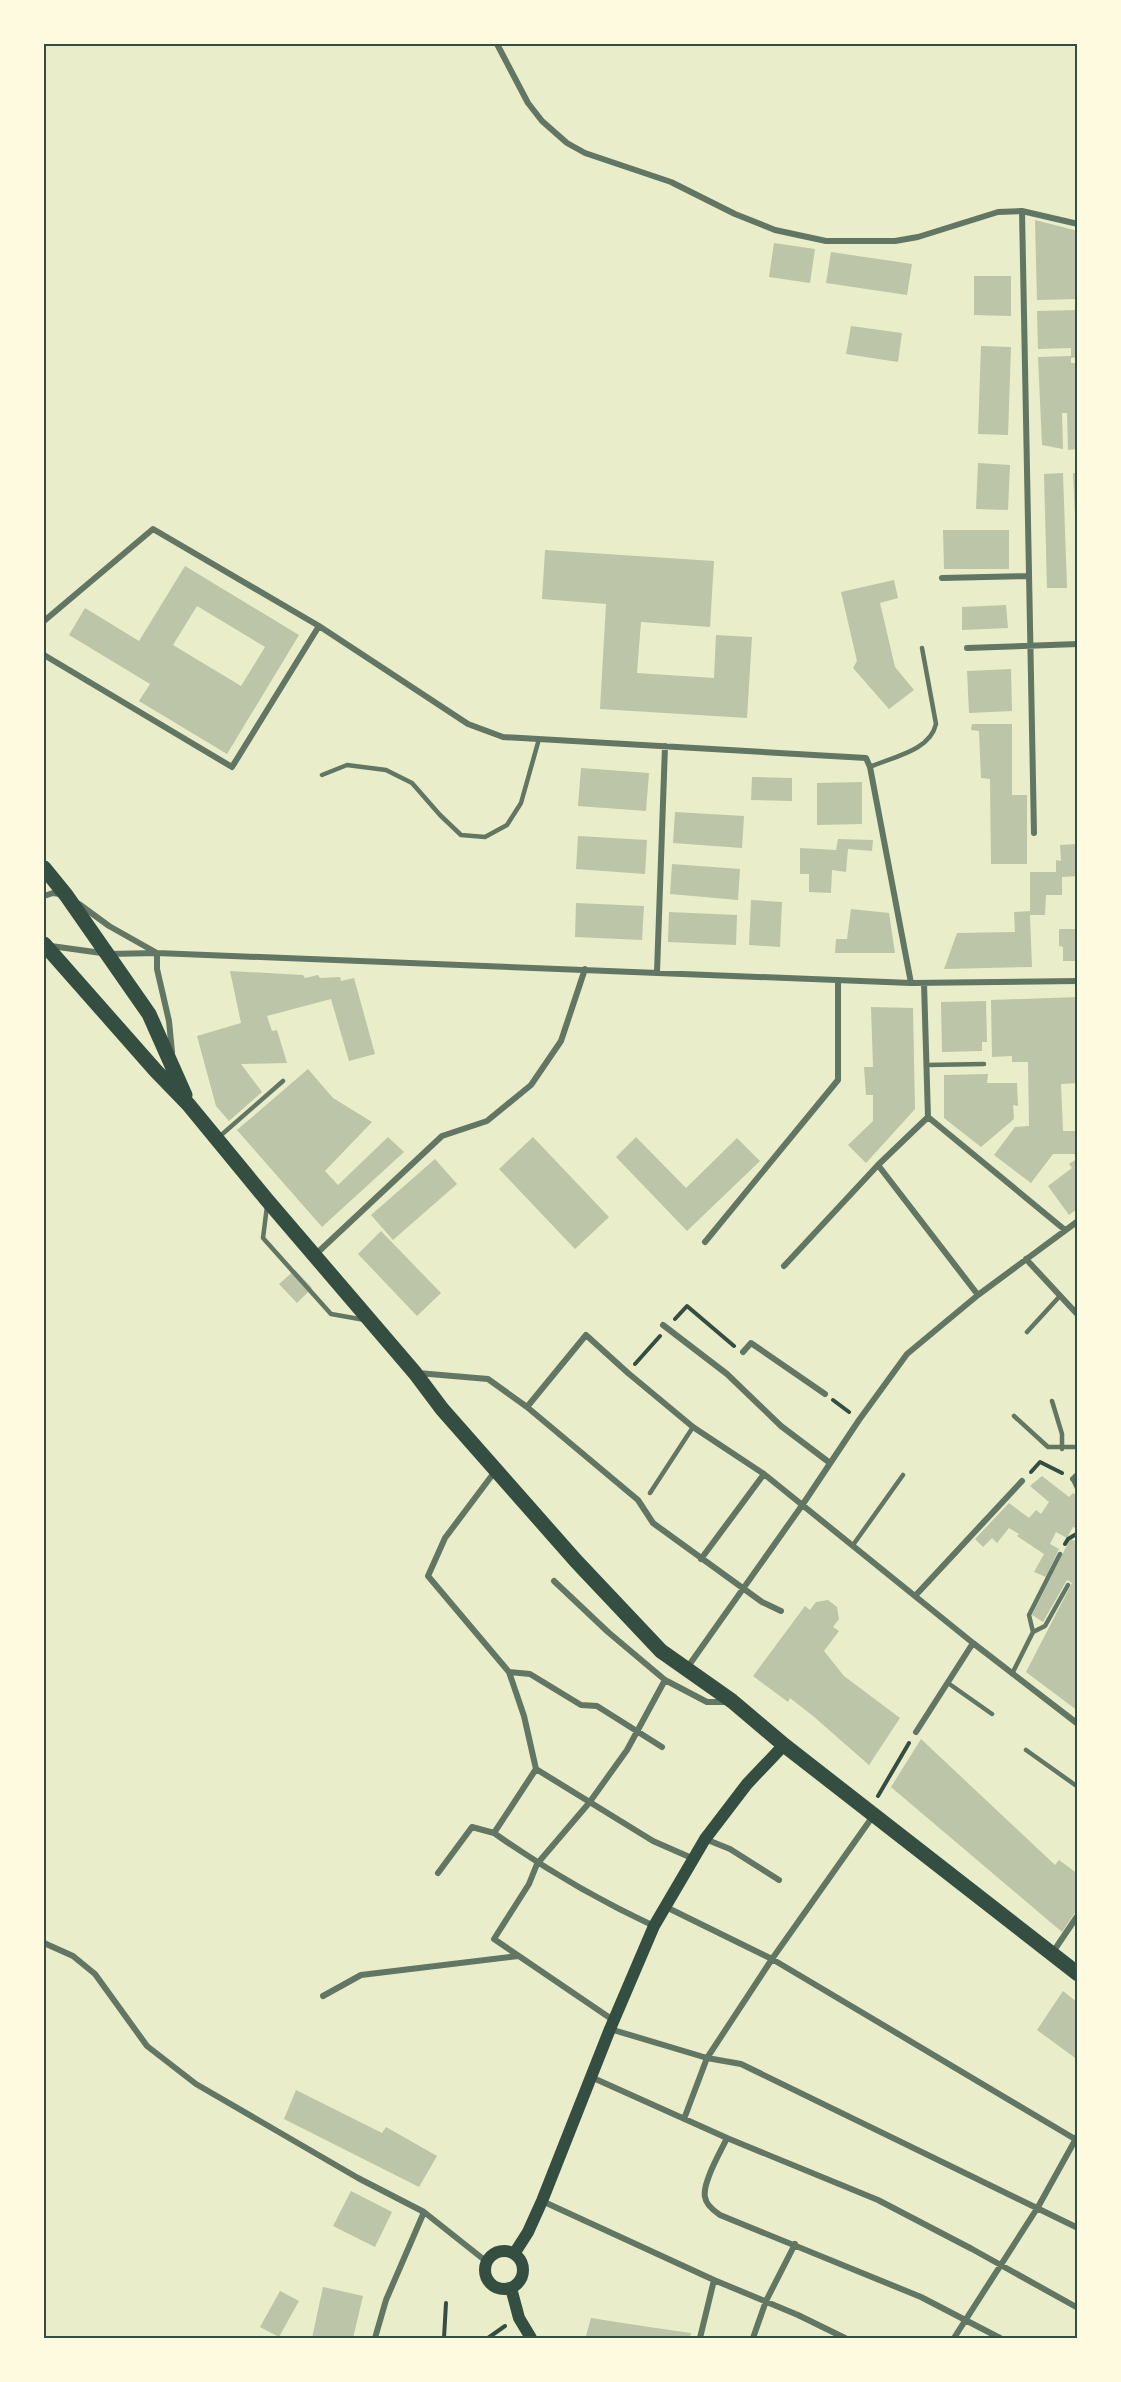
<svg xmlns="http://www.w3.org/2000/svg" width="1121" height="2382" viewBox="0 0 1121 2382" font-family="'PT Sans',sans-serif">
	<rect width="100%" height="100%" fill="#e9edc9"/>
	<path fill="#bcc5a7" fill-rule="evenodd" d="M 1035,220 L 1078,231 L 1078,299 L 1037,300 Z
		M 774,243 L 815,249 L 810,283 L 769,277 Z
		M 831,252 L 912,264 L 907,295 L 826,283 Z
		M 974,276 L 1011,276 L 1011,316 L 974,315 Z
		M 1078,310 L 1078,357 L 1071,358 L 1071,363 L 1078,363 L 1078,449 L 1068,450 L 1067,413 L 1062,413 L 1063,449 L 1042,445 L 1038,357 L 1071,356 L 1071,348 L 1038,349 L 1037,311 Z
		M 851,326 L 902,333 L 898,362 L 846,354 Z
		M 981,346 L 1011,347 L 1008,435 L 978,434 Z
		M 978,463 L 1010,465 L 1008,510 L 976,509 Z
		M 1063,473 L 1067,588 L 1047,588 L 1044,474 Z
		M 1073,473 L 1078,473 L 1078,537 L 1076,537 Z
		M 943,530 L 1009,530 L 1009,569 L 944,569 Z
		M 545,550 L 714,561 L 710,627 L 641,622 L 637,673 L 714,678 L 716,635 L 752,637 L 747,718 L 600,709 L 606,604 L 542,599 Z
		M 185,566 L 299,635 L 227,754 L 139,701 L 150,684 L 69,635 L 85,608 L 139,641 ZM 197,606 L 265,647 L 241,686 L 173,645 Z
		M 894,580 L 898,598 L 880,603 L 895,667 L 914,690 L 889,709 L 853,668 L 857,661 L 841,592 Z
		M 1006,605 L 1008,628 L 962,630 L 962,607 Z
		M 1011,669 L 1012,711 L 969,713 L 967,671 Z
		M 972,724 L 1012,724 L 1012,795 L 1027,795 L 1027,864 L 991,864 L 990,779 L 981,778 L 979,731 L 971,730 Z
		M 581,768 L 649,773 L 646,811 L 578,806 Z
		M 752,777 L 792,778 L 792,801 L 751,800 Z
		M 862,782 L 862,824 L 817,825 L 817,783 Z
		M 675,812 L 744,816 L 742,848 L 673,843 Z
		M 578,836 L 647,840 L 645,874 L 576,869 Z
		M 838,839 L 873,840 L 872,851 L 848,849 L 846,872 L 832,870 L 831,893 L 809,892 L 809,874 L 800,874 L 800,848 L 836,850 Z
		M 1078,844 L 1078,876 L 1062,877 L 1062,895 L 1046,895 L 1045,915 L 1030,915 L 1032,967 L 944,969 L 957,933 L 1015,932 L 1014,912 L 1030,911 L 1030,872 L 1056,872 L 1056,860 L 1061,861 L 1060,845 Z
		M 672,864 L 740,869 L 738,900 L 670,894 Z
		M 751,900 L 782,902 L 780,947 L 749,945 Z
		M 576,903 L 644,906 L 642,940 L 575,937 Z
		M 851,909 L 889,913 L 895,953 L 835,953 L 836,939 L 847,939 Z
		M 669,912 L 737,915 L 736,945 L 668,942 Z
		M 1059,929 L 1078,929 L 1078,961 L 1063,961 L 1063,947 L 1059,946 Z
		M 230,971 L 303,975 L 305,978 L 318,975 L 320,978 L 340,977 L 341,981 L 354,978 L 375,1054 L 349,1061 L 331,999 L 267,1016 L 272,1031 L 277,1030 L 287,1063 L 241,1064 L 262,1092 L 229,1121 L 216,1106 L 197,1036 L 241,1023 Z
		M 1078,997 L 1078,1083 L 1061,1084 L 1063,1131 L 1078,1131 L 1078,1154 L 1053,1154 L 1031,1183 L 994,1155 L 1015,1127 L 1029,1126 L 1028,1062 L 1012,1062 L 1012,1056 L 992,1057 L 991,1000 Z
		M 986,1001 L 987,1042 L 982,1042 L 982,1051 L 942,1052 L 941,1002 Z
		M 871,1007 L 913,1008 L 915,1109 L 866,1163 L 848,1145 L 873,1121 L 873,1095 L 866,1095 L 864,1067 L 873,1067 Z
		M 308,1069 L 333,1098 L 372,1122 L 325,1171 L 338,1185 L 388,1137 L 404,1152 L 322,1227 L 237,1130 Z
		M 988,1074 L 987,1083 L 1017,1083 L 1018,1106 L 1013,1105 L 1014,1119 L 981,1147 L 944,1118 L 944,1075 Z
		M 533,1137 L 609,1217 L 575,1249 L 499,1169 Z
		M 636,1137 L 686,1188 L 737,1138 L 760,1161 L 687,1231 L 616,1157 Z
		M 1078,1158 L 1078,1208 L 1069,1215 L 1048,1186 L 1072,1168 L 1069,1164 Z
		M 435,1159 L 457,1184 L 393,1240 L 371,1215 Z
		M 381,1231 L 441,1293 L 417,1316 L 358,1254 Z
		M 295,1270 L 312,1288 L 297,1303 L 279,1284 Z
		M 1042,1476 L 1069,1497 L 1073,1493 L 1078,1497 L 1078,1529 L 1073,1527 L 1067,1538 L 1056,1532 L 1050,1544 L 1059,1549 L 1046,1577 L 1034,1572 L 1044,1554 L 1017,1536 L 1019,1534 L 1009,1528 L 997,1543 L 992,1538 L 983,1547 L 975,1539 L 1009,1503 L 1029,1518 L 1036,1510 L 1041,1514 L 1049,1502 L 1030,1486 Z
		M 1070,1539 L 1078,1542 L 1078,1711 L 1026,1672 L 1072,1583 L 1067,1580 L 1043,1622 L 1032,1615 Z
		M 828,1600 L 837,1607 L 839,1619 L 833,1627 L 839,1631 L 824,1651 L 844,1676 L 900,1718 L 869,1765 L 813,1716 L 790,1698 L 788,1702 L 753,1676 L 805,1606 L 810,1610 L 816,1602 Z
		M 921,1739 L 1055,1865 L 1059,1860 L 1078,1874 L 1078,1908 L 1062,1932 L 891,1787 Z
		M 1063,1991 L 1078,2003 L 1078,2060 L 1037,2030 Z
		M 296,2090 L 382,2133 L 386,2127 L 437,2156 L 419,2187 L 284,2119 Z
		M 351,2191 L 392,2212 L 375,2247 L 333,2226 Z
		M 323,2287 L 363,2296 L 353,2338 L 312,2338 Z
		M 280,2291 L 299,2301 L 279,2337 L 260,2327 Z
		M 591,2318 L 649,2327 L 691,2333 L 690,2338 L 598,2338 L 586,2336 Z"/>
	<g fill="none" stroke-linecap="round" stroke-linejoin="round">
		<path stroke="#344e41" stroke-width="4" d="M 675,1319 L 687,1306 L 734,1346
			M 635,1364 L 660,1336
			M 833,1400 L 849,1412
			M 1031,1472 L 1040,1462 L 1062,1473
			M 1065,1544 L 1068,1539 L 1078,1533
			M 878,1796 L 909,1743
			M 444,2338 L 446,2303
			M 488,2338 L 505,2326"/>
		<path stroke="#617663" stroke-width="4.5" d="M 870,767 C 892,757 930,751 936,724 L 922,648
			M 322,775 L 347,765 L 386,770 L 412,783 L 440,815 L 461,835 L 485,837 L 507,825 L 521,803 L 539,739
			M 926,1065 L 984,1064
			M 219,1137 L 283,1081
			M 267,1206 L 263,1238 L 331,1314 L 365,1320
			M 1027,1332 L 1059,1297
			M 1052,1401 L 1062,1434 L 1062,1449
			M 1014,1416 L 1048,1447 L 1078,1447
			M 1073,1479 L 1078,1490
			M 650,1493 L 693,1427
			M 853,1545 L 903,1475
			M 1033,1632 L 1029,1615 L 1060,1554
			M 1012,1674 L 1033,1632 L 1045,1626 L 1068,1585
			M 948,1683 L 992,1714
			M 1026,1750 L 1078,1787"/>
		<path stroke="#617663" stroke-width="6" d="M 497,44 L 528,103 L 542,121 L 567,143 L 585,153 L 671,182 L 735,214 L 775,230 L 826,241 L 895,241 L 918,237 L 998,212 L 1022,211 L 1078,224
			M 1022,211 L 1034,833
			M 942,578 L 1029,576
			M 44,621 L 153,529 L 319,626 L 468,724 L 503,737 L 866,758 L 870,767 L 911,983
			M 967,648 L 1078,644
			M 44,655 L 232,767 L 319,626
			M 44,896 L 53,893 L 60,894
			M 79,904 L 109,926 L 157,953
			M 51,946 L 109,954 L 157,953 L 911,983 L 1078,981
			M 157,953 L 157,969 L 169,1021 L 172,1052
			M 657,972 L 665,746
			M 928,1117 L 1065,1230
			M 878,1165 L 978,1295
			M 705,1242 L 838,1080 L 838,980
			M 316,1254 L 442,1136 L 487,1121 L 531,1085 L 561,1041 L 585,969
			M 1026,1259 L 1078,1315
			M 784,1266 L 878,1165 L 928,1117 L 924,983
			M 663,1325 L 727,1374 L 781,1426 L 830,1463
			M 743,1352 L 751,1343 L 825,1394
			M 418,1373 L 488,1379 L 527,1407 L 638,1500 L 653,1523 L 762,1602 L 781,1611
			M 527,1407 L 586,1335 L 628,1373 L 693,1427 L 764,1474 L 973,1643 L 1078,1724
			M 496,1470 L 445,1538 L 428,1576 L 509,1672 L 524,1716 L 536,1769
			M 1073,1479 L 1078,1474
			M 701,1559 L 764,1474
			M 554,1581 L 608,1632 L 665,1680 L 707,1702 L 726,1702
			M 915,1596 L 1022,1481
			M 687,1668 L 803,1504 L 859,1420 L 907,1354 L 978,1295 L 1078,1221
			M 509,1672 L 530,1674 L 581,1705 L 597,1706 L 662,1747
			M 916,1732 L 973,1643
			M 536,1769 L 653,1841 L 694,1859
			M 873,1816 L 772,1959 L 707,2058 L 741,2064 L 1078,2228
			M 494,1833 C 545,1869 598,1900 654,1926
			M 705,1839 L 730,1849 L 779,1880
			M 438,1873 L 472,1827 L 494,1833 L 536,1769
			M 666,1907 L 772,1959 L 1075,2139
			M 44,1943 L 73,1956 L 95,1974 L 147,2046 L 196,2084 L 358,2178 L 424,2212 L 487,2262
			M 1053,1952 L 1078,1915
			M 323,1996 L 361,1975 L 518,1956
			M 613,2020 L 494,1939 L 529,1884 L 537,1864 L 589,1803 L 627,1750 L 665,1680
			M 610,2029 L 707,2058 L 684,2119
			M 591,2077 L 727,2138 L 878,2200 L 972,2249 L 1078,2308
			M 727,2138 C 721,2151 702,2183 705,2197 C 706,2205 714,2211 720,2215 L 921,2297 L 1000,2338
			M 542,2201 L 714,2280 L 798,2315 L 845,2338
			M 375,2338 L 386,2300 L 424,2212
			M 700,2338 L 714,2280
			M 753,2338 L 766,2301 L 795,2244
			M 954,2338 L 1038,2207 L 1078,2135"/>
		<path stroke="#344e41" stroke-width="12" d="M485 2270a19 19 0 1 1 38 0a19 19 0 1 1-38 0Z
			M 514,2254 L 528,2232 L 542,2201 L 610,2029 L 654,1926 L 705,1839 L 747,1784 L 784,1745
			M 511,2288 L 519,2318 L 531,2338"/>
		<path stroke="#344e41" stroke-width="15" d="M 44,868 L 66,895 L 149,1014 L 185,1095
			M 44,944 L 156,1071 L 188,1104 L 267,1200 L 415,1373 L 442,1409 L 576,1561 L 661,1651 L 732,1701 L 784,1745 L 1078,1974"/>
	</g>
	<rect width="1121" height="2382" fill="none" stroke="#fefae0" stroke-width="90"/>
	<rect x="45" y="45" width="1031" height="2292" fill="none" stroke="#344e41" stroke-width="2"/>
</svg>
